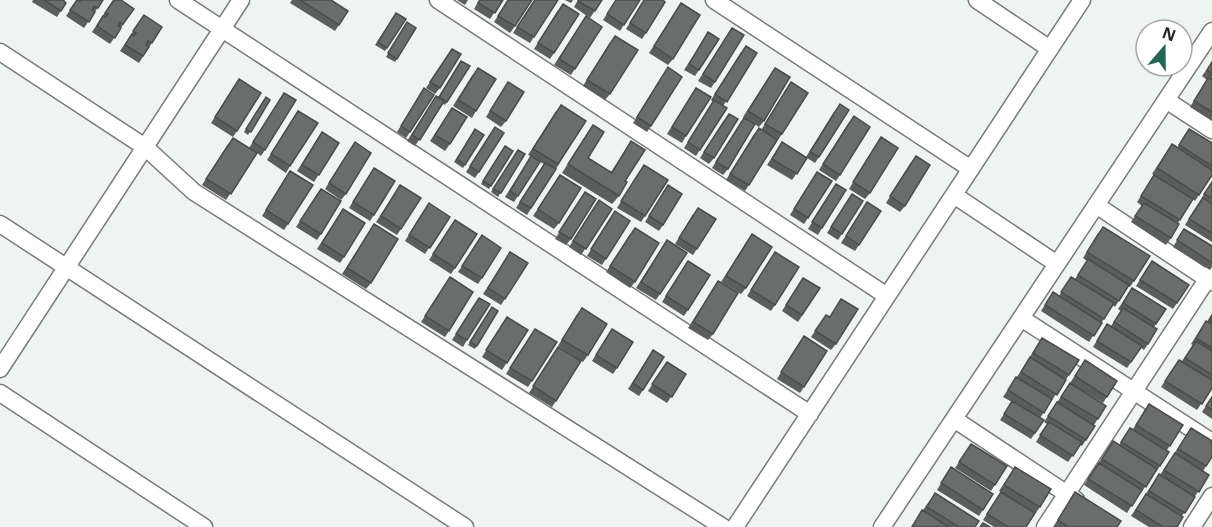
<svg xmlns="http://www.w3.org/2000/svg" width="1212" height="527" viewBox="0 0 1212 527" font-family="'Noto Sans',sans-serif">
	<rect width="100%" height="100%" fill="#eef4f2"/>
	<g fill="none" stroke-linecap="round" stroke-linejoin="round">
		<g stroke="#777c7a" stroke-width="19">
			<path id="minor" d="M 178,0 L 810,414
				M 438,0 L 887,296
				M 714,0 L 971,169
				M 977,0 L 1050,49
				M 0,52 L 145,147 L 194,192 L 723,527
				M 1166,100 L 1212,130
				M 954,195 L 1057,264
				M 1096,205 L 1212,282
				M 0,224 L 465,527
				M 1021,318 L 1212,442
				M 0,369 L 241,0
				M 0,393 L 204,527
				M 954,419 L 1076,500
				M 735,527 L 1082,0
				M 882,527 L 1212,31
				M 1045,527 L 1212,272
				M 1192,527 L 1212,496"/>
		</g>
		<use href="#minor" stroke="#fff" stroke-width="16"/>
	</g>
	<path fill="#5a5f5d" d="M 33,0 L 64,0 L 64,1 L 66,3 L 57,17 L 32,2 Z
		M 77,0 L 103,0 L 84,28 L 66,16 Z
		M 113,0 L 134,9 L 110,44 L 92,32 Z
		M 292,0 L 331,0 L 348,11 L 335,31 L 290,3 Z
		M 457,0 L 468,0 L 465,5 Z
		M 479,0 L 503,0 L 490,19 L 474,9 Z
		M 508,0 L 515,26 L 510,33 L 494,22 Z
		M 534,0 L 558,0 L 530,43 L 513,33 Z
		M 565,0 L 573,0 L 571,3 Z
		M 578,0 L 602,0 L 590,18 L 574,7 Z
		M 616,0 L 640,0 L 620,31 L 603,20 Z
		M 644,0 L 646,33 L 642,39 L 626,29 Z
		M 681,3 L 673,59 L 668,65 L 649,53 Z
		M 558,10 L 554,53 L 550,59 L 534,49 Z
		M 396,13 L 406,19 L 385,51 L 375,45 Z
		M 144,15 L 162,27 L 139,63 L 120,51 Z
		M 586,16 L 602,27 L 571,75 L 554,65 Z
		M 407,22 L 416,28 L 395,62 L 386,57 Z
		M 728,34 L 715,82 L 711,88 L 698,81 Z
		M 704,39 L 699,70 L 695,76 L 684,70 Z
		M 610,42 L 610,94 L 605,100 L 583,86 Z
		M 452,49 L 440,88 L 435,94 L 426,88 Z
		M 741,52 L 757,53 L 723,106 L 700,150 L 696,156 L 684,148 L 713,102 L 711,100 Z
		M 461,61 L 447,102 L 445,105 L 443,104 L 415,146 L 407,141 L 432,102 L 439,98 Z
		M 1212,62 L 1212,121 L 1190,107 L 1207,80 L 1202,76 Z
		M 473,74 L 476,111 L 472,118 L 453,106 Z
		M 664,74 L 651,126 L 647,132 L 633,123 Z
		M 771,74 L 764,121 L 759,127 L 743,117 Z
		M 235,85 L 237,131 L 233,137 L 211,123 Z
		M 504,88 L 506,121 L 501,127 L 486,117 Z
		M 787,89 L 782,134 L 745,191 L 726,180 L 754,134 L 761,130 Z
		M 284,93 L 265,150 L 261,156 L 257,153 L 226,200 L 202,185 L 228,144 L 249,148 Z
		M 692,94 L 686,136 L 682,143 L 667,134 Z
		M 420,95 L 410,132 L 406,138 L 397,132 Z
		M 266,97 L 270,100 L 248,135 L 244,132 Z
		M 452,108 L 450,144 L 445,151 L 430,141 Z
		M 835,110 L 819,157 L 815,163 L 807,158 L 792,180 L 767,165 L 782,142 L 806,157 Z
		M 556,111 L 586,121 L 527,215 L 516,208 L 544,164 L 540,162 L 514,202 L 505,197 L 531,156 L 528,155 Z
		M 294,117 L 290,166 L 286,173 L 267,160 Z
		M 724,120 L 714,158 L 709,164 L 700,158 Z
		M 849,122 L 840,175 L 836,181 L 819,170 Z
		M 740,124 L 728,169 L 723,175 L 712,168 Z
		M 593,125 L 588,158 L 611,172 L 631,141 L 625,181 L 619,196 L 612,204 L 562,173 Z
		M 475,129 L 484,135 L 463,168 L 454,162 Z
		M 1189,129 L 1212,143 L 1212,175 L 1195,201 L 1193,199 L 1178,223 L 1171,238 L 1166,245 L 1131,222 L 1142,206 L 1137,202 L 1154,175 L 1152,174 L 1172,144 L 1177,148 Z
		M 491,133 L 479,172 L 475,178 L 466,172 Z
		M 318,138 L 339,143 L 314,182 L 297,171 Z
		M 877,143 L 870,193 L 865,199 L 849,189 Z
		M 505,146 L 513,151 L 489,189 L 481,184 Z
		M 350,149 L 346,194 L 341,200 L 325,189 Z
		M 518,150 L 525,154 L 498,197 L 491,192 Z
		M 911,162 L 905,206 L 900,212 L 886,203 Z
		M 640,171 L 645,216 L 641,222 L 617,208 Z
		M 370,174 L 374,215 L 370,221 L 349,208 Z
		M 560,175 L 559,223 L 554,229 L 533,216 Z
		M 286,177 L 288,224 L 284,230 L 262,216 Z
		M 813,178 L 832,181 L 804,224 L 790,215 Z
		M 1212,181 L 1212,242 L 1185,225 Z
		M 321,189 L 321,234 L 317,240 L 296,227 Z
		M 832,190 L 822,228 L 818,235 L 808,229 Z
		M 396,191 L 401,229 L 397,235 L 376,222 Z
		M 664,191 L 663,225 L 659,231 L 645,222 Z
		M 581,198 L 571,239 L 566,245 L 555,239 Z
		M 848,200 L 863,201 L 838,240 L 827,233 Z
		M 867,202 L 859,245 L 855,251 L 841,243 Z
		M 594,207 L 612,209 L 581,255 L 569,247 Z
		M 424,210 L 450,217 L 425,254 L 405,241 Z
		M 693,214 L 716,219 L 693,255 L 675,244 Z
		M 339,215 L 344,257 L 340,263 L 317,249 Z
		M 611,217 L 630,221 L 602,265 L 587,256 Z
		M 455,220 L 477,234 L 451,274 L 429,260 Z
		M 1184,229 L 1212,246 L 1212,267 L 1210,270 L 1173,247 Z
		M 370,230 L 371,283 L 366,289 L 342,274 Z
		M 1098,233 L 1150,256 L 1130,287 L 1128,286 L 1115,307 L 1113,305 L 1089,342 L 1041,311 L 1053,292 L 1059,296 L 1071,277 L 1075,279 L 1087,261 L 1083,258 Z
		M 630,234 L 635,282 L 630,288 L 606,272 Z
		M 482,235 L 482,278 L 478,284 L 458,272 Z
		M 747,241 L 746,288 L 741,294 L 721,282 Z
		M 663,246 L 660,294 L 656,300 L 636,288 Z
		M 510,252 L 528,263 L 501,305 L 483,294 Z
		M 771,258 L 775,305 L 771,311 L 747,296 Z
		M 688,261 L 688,310 L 684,316 L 662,302 Z
		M 1148,267 L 1189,285 L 1173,309 L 1136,286 Z
		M 803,278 L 820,288 L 798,322 L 782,311 Z
		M 718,281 L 713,334 L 708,340 L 688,328 Z
		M 446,283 L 449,331 L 445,337 L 421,322 Z
		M 1132,288 L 1166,309 L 1154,327 L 1148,344 L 1144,350 L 1141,348 L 1127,368 L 1093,347 L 1107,324 L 1111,326 L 1121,311 L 1118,309 Z
		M 475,304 L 467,340 L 463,347 L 452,340 Z
		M 492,307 L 498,311 L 475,349 L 468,345 Z
		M 577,314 L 588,355 L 583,362 L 558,346 Z
		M 1212,314 L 1212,388 L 1197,410 L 1161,387 L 1179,360 L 1182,361 L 1193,345 L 1191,344 L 1202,327 L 1207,322 Z
		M 826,315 L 836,344 L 831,350 L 811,337 Z
		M 503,323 L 528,330 L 502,370 L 482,357 Z
		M 612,329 L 617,368 L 613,374 L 592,361 Z
		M 531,335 L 557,342 L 528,387 L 506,374 Z
		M 799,343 L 804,387 L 800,393 L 777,379 Z
		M 1038,344 L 1079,360 L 1040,418 L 1044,420 L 1031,439 L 1000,420 L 1012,402 L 1003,397 L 1016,377 L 1017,377 Z
		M 653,350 L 643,390 L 639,396 L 628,389 Z
		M 554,353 L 556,401 L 552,407 L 529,393 Z
		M 1085,360 L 1117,381 L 1103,403 L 1070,383 Z
		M 667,362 L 686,374 L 667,403 L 648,391 Z
		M 1070,383 L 1106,406 L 1094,425 L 1086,440 L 1082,446 L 1080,445 L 1068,462 L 1036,442 L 1047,424 L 1044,422 Z
		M 1212,396 L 1212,419 L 1202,412 Z
		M 1149,404 L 1183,425 L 1167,450 L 1160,466 L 1156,472 L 1155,472 L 1141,493 L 1140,492 L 1127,513 L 1084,485 L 1113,441 L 1119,445 L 1130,428 L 1133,429 Z
		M 1191,428 L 1212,457 L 1203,471 L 1209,475 L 1182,516 L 1177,527 L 1149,527 L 1131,516 L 1159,474 L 1160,475 Z
		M 971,444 L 1007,466 L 991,491 L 955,468 Z
		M 1015,467 L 1040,507 L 1026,527 L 994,527 L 983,520 L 1001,492 L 999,491 Z
		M 947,473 L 993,494 L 979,516 L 937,490 Z
		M 1075,492 L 1117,527 L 1053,527 Z
		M 935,493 L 975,527 L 911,527 Z"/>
	<path fill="#696e6c" stroke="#4a4d4c" stroke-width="1.5" d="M 44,0 L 64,0 L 64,1 L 66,3 L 61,11 Z
		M 77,0 L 80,1 L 80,0 L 103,0 L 98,8 L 94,6 L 92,10 L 95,12 L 89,22 L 70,10 Z
		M 114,0 L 121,0 L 134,9 L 123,24 L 120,22 L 118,26 L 121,28 L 115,38 L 97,26 L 103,16 L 106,17 L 108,14 L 105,13 Z
		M 300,0 L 331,0 L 348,11 L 339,25 Z
		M 480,0 L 503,0 L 495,13 L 478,3 Z
		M 508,0 L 532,0 L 515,26 L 498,16 Z
		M 535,0 L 558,0 L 534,37 L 517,27 Z
		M 579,0 L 602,0 L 595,11 L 578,1 Z
		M 616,0 L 640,0 L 624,25 L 607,14 Z
		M 644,0 L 663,0 L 665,2 L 646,33 L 630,23 Z
		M 681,3 L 700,15 L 673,59 L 654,46 Z
		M 563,4 L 579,14 L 554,53 L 538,43 Z
		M 396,13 L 406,19 L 387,48 L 378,42 Z
		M 144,15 L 162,27 L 152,43 L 148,41 L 146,45 L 149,47 L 143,56 L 125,45 L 132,34 L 134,36 L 136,33 L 133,31 Z
		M 586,16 L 602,27 L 575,69 L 559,59 Z
		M 407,22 L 416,28 L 397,59 L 388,53 Z
		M 732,28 L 744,35 L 715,82 L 703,74 Z
		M 708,32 L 719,39 L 699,70 L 689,64 Z
		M 615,36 L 638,50 L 610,94 L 587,80 Z
		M 746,46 L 757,53 L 727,102 L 715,94 Z
		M 452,49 L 461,54 L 440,88 L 430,82 Z
		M 461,61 L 470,66 L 447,102 L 439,97 Z
		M 1212,62 L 1212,74 L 1207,70 Z
		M 668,67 L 682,77 L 651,126 L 637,117 Z
		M 478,68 L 496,79 L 476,111 L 458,100 Z
		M 775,68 L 790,77 L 764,121 L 748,111 Z
		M 1208,78 L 1212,80 L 1212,112 L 1194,101 Z
		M 239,79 L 261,93 L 237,131 L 215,117 Z
		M 508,82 L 524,92 L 506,121 L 490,111 Z
		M 791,82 L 808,93 L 782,134 L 765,124 Z
		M 424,88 L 434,95 L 410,132 L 401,126 Z
		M 696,88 L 711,97 L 686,136 L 672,127 Z
		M 284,93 L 296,100 L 265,150 L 253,142 Z
		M 436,96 L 444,101 L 420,140 L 412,135 Z
		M 266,97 L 270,100 L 251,132 L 246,129 Z
		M 714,100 L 727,108 L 700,150 L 688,142 Z
		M 840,104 L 849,110 L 819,157 L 810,152 Z
		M 561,105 L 586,121 L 558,164 L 533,149 Z
		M 452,108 L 467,117 L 450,144 L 435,135 Z
		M 298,111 L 318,123 L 290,166 L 271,154 Z
		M 729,114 L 738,119 L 714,158 L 704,152 Z
		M 854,116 L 870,127 L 840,175 L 823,164 Z
		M 744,118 L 755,124 L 728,169 L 716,162 Z
		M 593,125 L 604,132 L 588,158 L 612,173 L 631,141 L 645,150 L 625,181 L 627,182 L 619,196 L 568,164 Z
		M 495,127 L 504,133 L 479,172 L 470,166 Z
		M 759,128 L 777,140 L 749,185 L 730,174 Z
		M 475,129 L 484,135 L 465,165 L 457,159 Z
		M 1189,129 L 1212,143 L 1212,166 L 1179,145 Z
		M 322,132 L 339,143 L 319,175 L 302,165 Z
		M 881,137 L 898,148 L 870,193 L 853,182 Z
		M 233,138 L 257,153 L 231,194 L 206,179 Z
		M 355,142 L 371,153 L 346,194 L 329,183 Z
		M 782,142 L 807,158 L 797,174 L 772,159 Z
		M 1172,144 L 1212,170 L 1212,175 L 1199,195 L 1157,168 Z
		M 505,146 L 513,151 L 491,186 L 483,181 Z
		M 518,150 L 525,154 L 501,193 L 493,189 Z
		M 531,156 L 540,162 L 518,196 L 510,191 Z
		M 916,156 L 930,165 L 905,206 L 890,196 Z
		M 545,163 L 556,169 L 531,208 L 520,202 Z
		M 644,165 L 668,180 L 645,216 L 621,201 Z
		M 374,168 L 395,181 L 374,215 L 353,202 Z
		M 290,171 L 313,185 L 288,224 L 266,210 Z
		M 817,172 L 832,181 L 808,218 L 794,209 Z
		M 560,175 L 581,188 L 559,223 L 538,209 Z
		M 1154,175 L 1193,199 L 1180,220 L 1141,196 Z
		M 1212,182 L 1212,198 L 1204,194 Z
		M 836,184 L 846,190 L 822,228 L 812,222 Z
		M 400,185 L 421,198 L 401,229 L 381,216 Z
		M 668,185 L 682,194 L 663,225 L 649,216 Z
		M 321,189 L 341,201 L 321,234 L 300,221 Z
		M 585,192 L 596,199 L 571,239 L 559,232 Z
		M 852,194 L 863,201 L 842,234 L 831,227 Z
		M 1203,198 L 1212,204 L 1212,233 L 1189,219 Z
		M 599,200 L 612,209 L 586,249 L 573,241 Z
		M 867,202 L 881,211 L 859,245 L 846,236 Z
		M 429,203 L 450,217 L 430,248 L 409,235 Z
		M 1144,203 L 1179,224 L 1171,238 L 1135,216 Z
		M 698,208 L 716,219 L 697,249 L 679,238 Z
		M 343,209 L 365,223 L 344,257 L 322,243 Z
		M 615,211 L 630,221 L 606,259 L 591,249 Z
		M 455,220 L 477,234 L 455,268 L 433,254 Z
		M 374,224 L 398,239 L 371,283 L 347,268 Z
		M 1103,227 L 1150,256 L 1134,281 L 1087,252 Z
		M 635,228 L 659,243 L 635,282 L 610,266 Z
		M 1184,229 L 1212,246 L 1212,263 L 1177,240 Z
		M 752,234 L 772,247 L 746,288 L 726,276 Z
		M 482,235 L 501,248 L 482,278 L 462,266 Z
		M 667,240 L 687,253 L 660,294 L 641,282 Z
		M 510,252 L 528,263 L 505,299 L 488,288 Z
		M 775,252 L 799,267 L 775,305 L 751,290 Z
		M 1088,259 L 1129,285 L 1119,301 L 1078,275 Z
		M 688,261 L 710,275 L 688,310 L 666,296 Z
		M 1152,261 L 1189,285 L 1177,303 L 1140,280 Z
		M 450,277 L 473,292 L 449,331 L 425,316 Z
		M 1071,277 L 1114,303 L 1104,319 L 1061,292 Z
		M 803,278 L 820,288 L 802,315 L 786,305 Z
		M 718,281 L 738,293 L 713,334 L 693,322 Z
		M 1132,288 L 1166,309 L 1156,324 L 1123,303 Z
		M 1053,292 L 1102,323 L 1094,336 L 1045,305 Z
		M 479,298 L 490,304 L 467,340 L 456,334 Z
		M 841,299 L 858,309 L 836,344 L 815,331 L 826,315 L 830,317 Z
		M 492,307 L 498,311 L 477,346 L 470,342 Z
		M 582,308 L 607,324 L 588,355 L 562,340 Z
		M 1123,308 L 1157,329 L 1148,344 L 1114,322 Z
		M 1212,315 L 1212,322 L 1209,320 Z
		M 507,317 L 528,330 L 507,363 L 486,350 Z
		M 1206,321 L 1212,324 L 1212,348 L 1196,338 Z
		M 1107,324 L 1142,346 L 1131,362 L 1097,341 Z
		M 535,329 L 557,342 L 532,381 L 510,368 Z
		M 612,329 L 633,342 L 617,368 L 596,355 Z
		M 804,336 L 827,351 L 804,387 L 781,372 Z
		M 1042,338 L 1079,360 L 1069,375 L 1033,353 Z
		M 1196,341 L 1212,351 L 1212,375 L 1185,358 Z
		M 558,347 L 581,361 L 556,401 L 533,386 Z
		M 653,350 L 664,357 L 643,390 L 633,383 Z
		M 1030,357 L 1066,380 L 1057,395 L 1021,372 Z
		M 1085,360 L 1117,381 L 1107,397 L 1075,376 Z
		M 1179,360 L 1212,380 L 1212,388 L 1202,404 L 1165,381 Z
		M 667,362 L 686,374 L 672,397 L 652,384 Z
		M 1016,377 L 1052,399 L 1044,413 L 1008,390 Z
		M 1070,383 L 1106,406 L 1098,419 L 1061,397 Z
		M 1212,397 L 1212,410 L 1206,406 Z
		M 1012,401 L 1044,420 L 1035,433 L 1004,414 Z
		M 1057,402 L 1095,426 L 1086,440 L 1048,416 Z
		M 1149,404 L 1183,425 L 1170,446 L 1136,425 Z
		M 1049,422 L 1082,442 L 1073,456 L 1040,435 Z
		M 1130,428 L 1169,452 L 1160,466 L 1121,442 Z
		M 1191,428 L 1212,441 L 1212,457 L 1206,466 L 1178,449 Z
		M 1113,441 L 1157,469 L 1146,487 L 1102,459 Z
		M 971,444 L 1007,466 L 995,485 L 959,462 Z
		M 1175,453 L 1209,475 L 1199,492 L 1164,470 Z
		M 1099,463 L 1142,490 L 1132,506 L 1088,479 Z
		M 951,467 L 993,494 L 983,510 L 941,483 Z
		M 1015,467 L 1051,489 L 1040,507 L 1004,485 Z
		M 1159,474 L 1195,497 L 1185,513 L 1149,491 Z
		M 1001,492 L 1035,513 L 1026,527 L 1008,527 L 987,514 Z
		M 1075,492 L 1121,521 L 1117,527 L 1069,527 L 1058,520 Z
		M 935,493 L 979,521 L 975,527 L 959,527 L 927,507 Z
		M 1146,494 L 1183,517 L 1177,527 L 1163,527 L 1136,510 Z
		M 922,510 L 949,527 L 912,527 Z
		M 983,523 L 990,527 L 980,527 Z"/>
	<g transform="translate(1164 48) rotate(20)"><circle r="28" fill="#ffffff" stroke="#a7a8a7" stroke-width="1.5"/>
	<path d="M0-4.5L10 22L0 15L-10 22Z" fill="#256757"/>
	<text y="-9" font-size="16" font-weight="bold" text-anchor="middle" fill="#222524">N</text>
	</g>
</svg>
